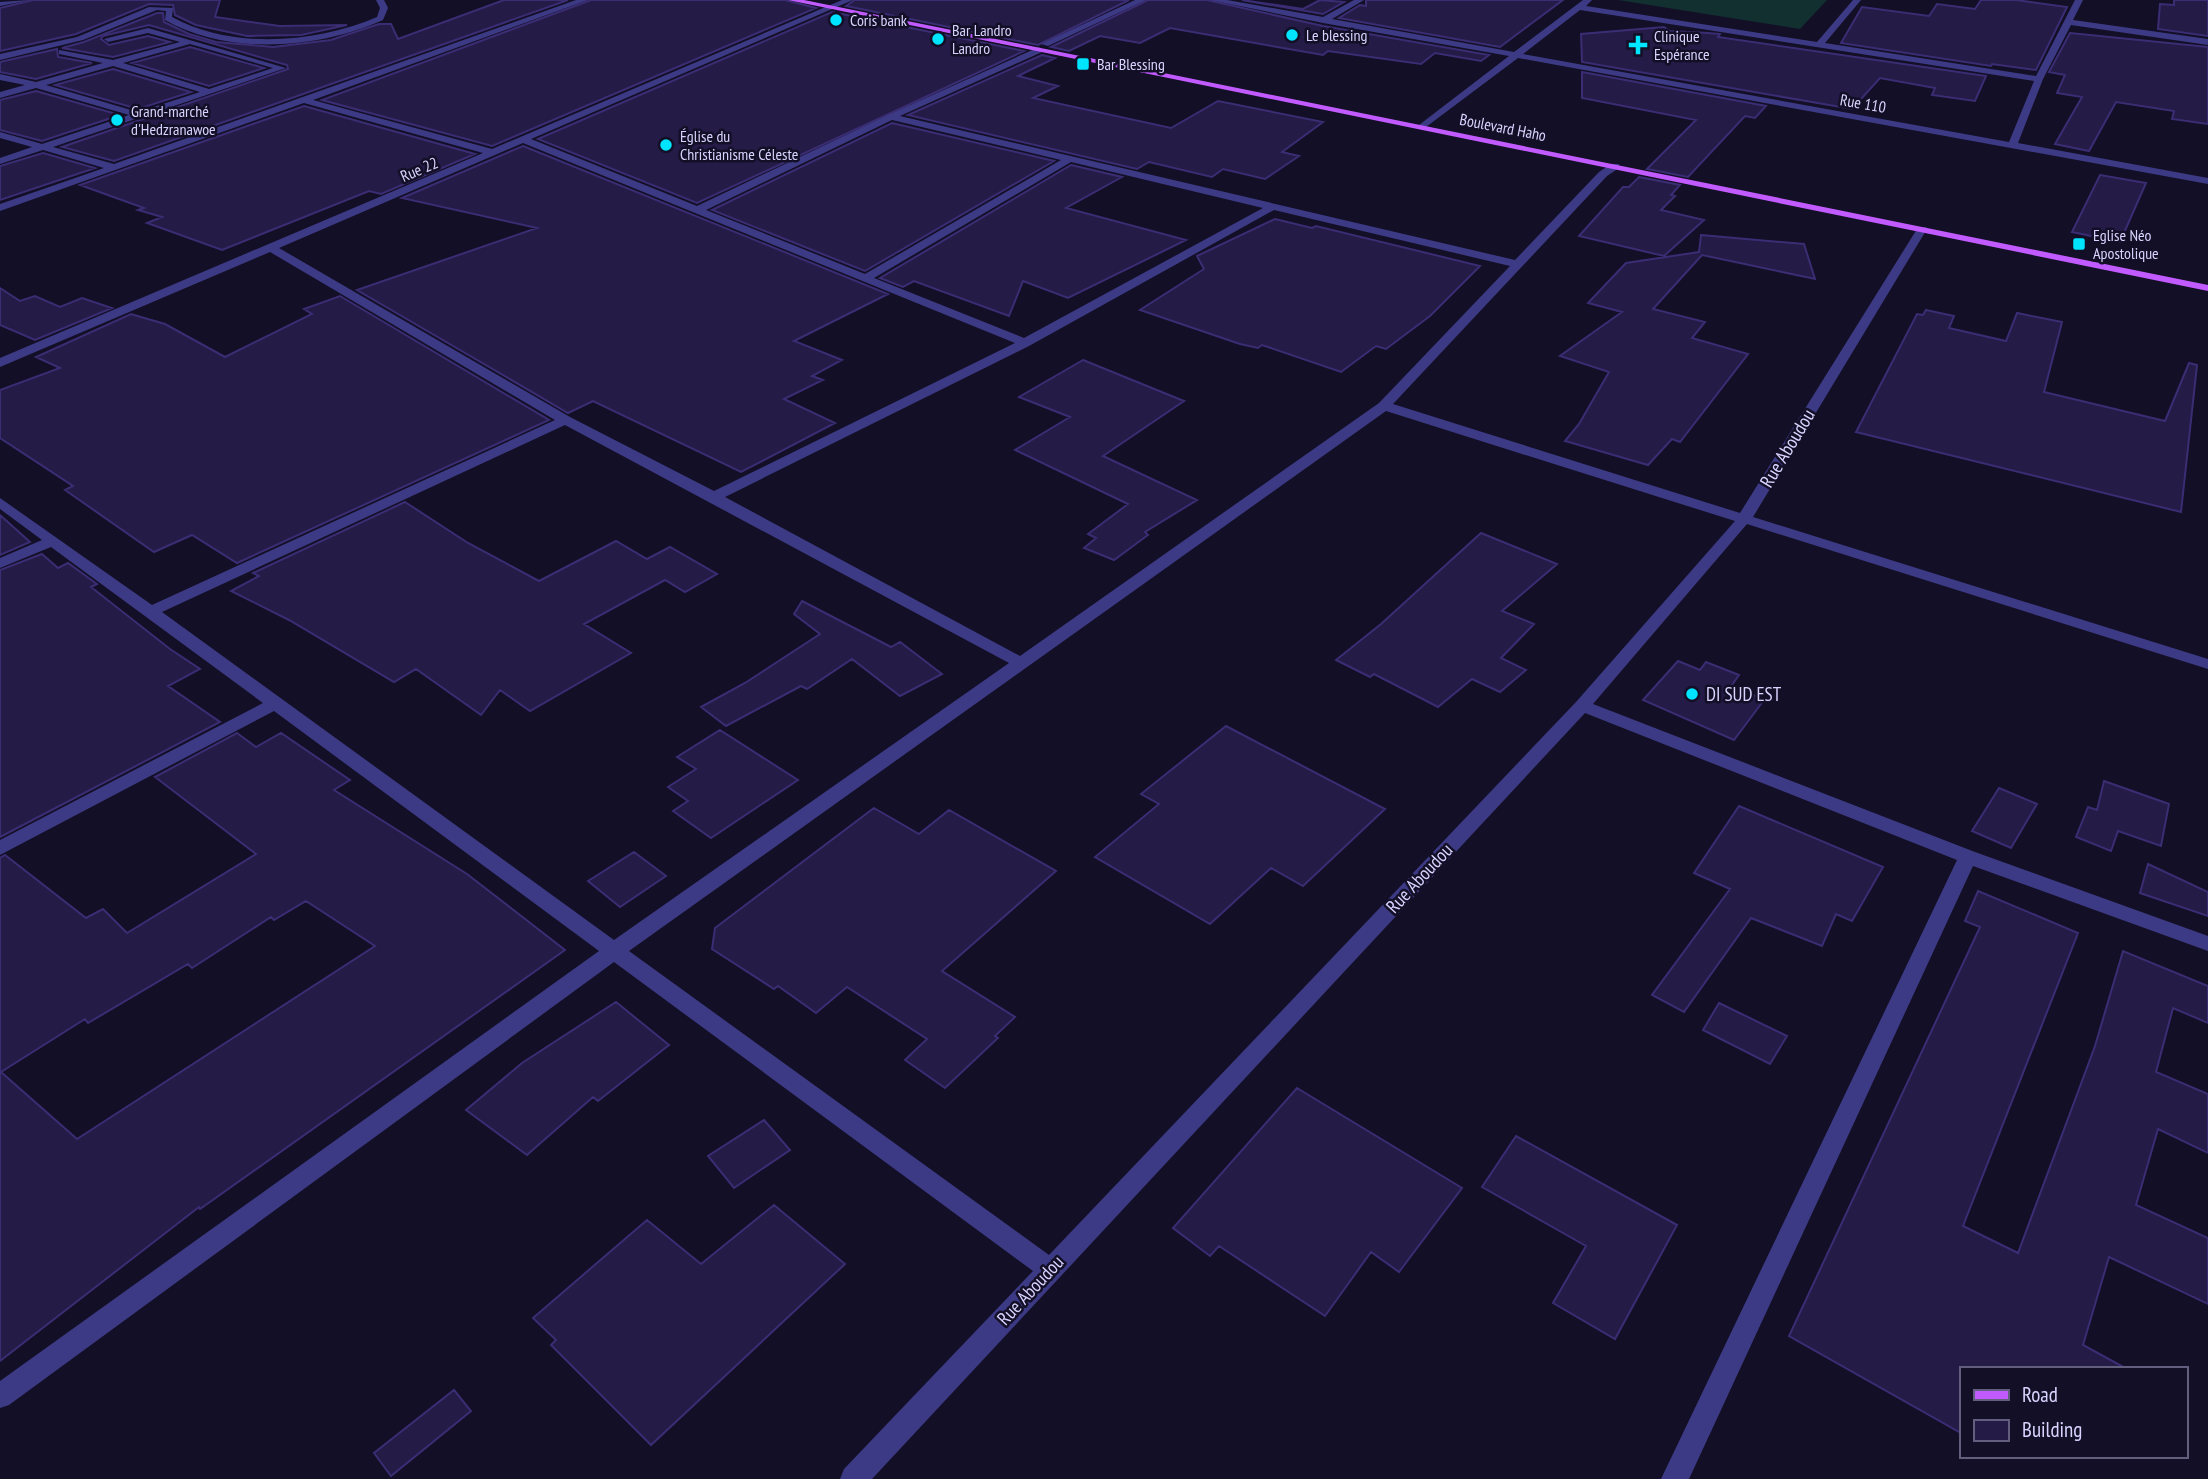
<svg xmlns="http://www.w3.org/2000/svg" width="2208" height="1479" viewBox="0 0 2208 1479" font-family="'PT Sans Narrow',sans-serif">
	<rect width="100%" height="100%" fill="#130f26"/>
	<path fill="#12302f" d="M 1618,0 L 1827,0 L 1800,29 Z"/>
	<path fill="#241b47" stroke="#3b2d73" stroke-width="2" fill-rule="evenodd" d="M 33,0 L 220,0 L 215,17 L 280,26 L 347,25 L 301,35 L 247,36 L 196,25 L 175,15 L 173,5 L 149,4 L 76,34 L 0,51 L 0,8 Z
		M 504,0 L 568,0 L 114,161 L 62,147 L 288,69 L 287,65 L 149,25 L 103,36 L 101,39 L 109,45 L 148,36 L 170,42 L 113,57 L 62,48 L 84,42 L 157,13 L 163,13 L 164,22 L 189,34 L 216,42 L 273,47 L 331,40 L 379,24 L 391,24 L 398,39 Z
		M 591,0 L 785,0 L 816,8 L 492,146 L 322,100 Z
		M 855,0 L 1129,0 L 1038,45 L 846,6 Z
		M 1148,0 L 1207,0 L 1323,26 L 1489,55 L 1481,61 L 1435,53 L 1421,64 L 1328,51 L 1323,55 L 1170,28 L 1140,43 L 1100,36 L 1069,51 L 1051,47 Z
		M 1242,0 L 1303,9 L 1320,0 L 1344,2 L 1323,14 Z
		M 1366,0 L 1563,0 L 1500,47 L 1339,18 L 1360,5 L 1366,6 Z
		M 1981,0 L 2016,0 L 2067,7 L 2036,70 L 1992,64 L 1991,66 L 1841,43 L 1862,7 L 1929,16 L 1937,4 L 1975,9 Z
		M 2174,0 L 2208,0 L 2208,36 L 2158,29 L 2160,4 L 2174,5 Z
		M 832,12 L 1024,51 L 697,203 L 538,139 Z
		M 1664,27 L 1670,31 L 1708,33 L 1720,34 L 1718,37 L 1986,76 L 1975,101 L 1932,95 L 1935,88 L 1880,78 L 1852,109 L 1582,62 L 1581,34 Z
		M 2070,33 L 2208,47 L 2208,124 L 2172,119 L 2174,111 L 2116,102 L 2089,151 L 2055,144 L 2082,97 L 2057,93 L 2065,75 L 2049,72 Z
		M 190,47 L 264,68 L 209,86 L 132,63 Z
		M 57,49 L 58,57 L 92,63 L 36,79 L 0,72 L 0,62 Z
		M 1042,55 L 1055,58 L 1018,76 L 1058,86 L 1033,98 L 1171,128 L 1218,101 L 1323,122 L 1282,152 L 1299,156 L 1265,179 L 1223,169 L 1212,177 L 1149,162 L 1137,169 L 908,115 Z
		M 113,69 L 191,92 L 138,109 L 55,85 Z
		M 1582,72 L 1766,106 L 1755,118 L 1745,116 L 1688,177 L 1647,169 L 1696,120 L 1582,98 Z
		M 36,91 L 120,115 L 42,141 L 0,130 L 0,100 Z
		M 304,106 L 475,154 L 381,194 L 369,191 L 222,250 L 147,223 L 162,217 L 138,210 L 144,208 L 80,185 Z
		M 892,123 L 1054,161 L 865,271 L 712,210 Z
		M 523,146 L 888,294 L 794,341 L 842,360 L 812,376 L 823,380 L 784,399 L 835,423 L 741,472 L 593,401 L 568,413 L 357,290 L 537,228 L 402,198 Z
		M 43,153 L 95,168 L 0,200 L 0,166 Z
		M 1071,165 L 1122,177 L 1066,208 L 1186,240 L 1068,298 L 1023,281 L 1009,316 L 914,281 L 903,287 L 880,278 Z
		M 2100,175 L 2146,183 L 2120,242 L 2072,232 Z
		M 1639,177 L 1680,185 L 1671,195 L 1675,196 L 1661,210 L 1704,220 L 1664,256 L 1579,236 L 1623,187 L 1629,187 Z
		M 1275,219 L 1312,228 L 1316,226 L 1480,266 L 1430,316 L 1386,349 L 1376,346 L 1341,372 L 1262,345 L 1258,348 L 1240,344 L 1140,310 L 1204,269 L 1197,256 Z
		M 1701,235 L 1804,244 L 1815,279 L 1702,255 L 1653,309 L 1705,322 L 1692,338 L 1748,354 L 1680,442 L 1672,439 L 1648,465 L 1565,441 L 1579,424 L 1609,372 L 1560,356 L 1622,312 L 1588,303 L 1626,263 L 1699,252 Z
		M 0,288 L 20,301 L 35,296 L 60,307 L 82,298 L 112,308 L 35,340 L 0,325 Z
		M 340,296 L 549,420 L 237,563 L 192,535 L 154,552 L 65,490 L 73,486 L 0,438 L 0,390 L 60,368 L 36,357 L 131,314 L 165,324 L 225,357 L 312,314 L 304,309 Z
		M 1926,310 L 1954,316 L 1949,328 L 2006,341 L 2017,313 L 2062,322 L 2044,392 L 2165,421 L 2189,363 L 2197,365 L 2181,512 L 1856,432 L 1917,314 L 1923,315 Z
		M 1083,360 L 1184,401 L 1103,456 L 1197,500 L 1145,532 L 1148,535 L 1114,560 L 1084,548 L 1096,538 L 1088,534 L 1128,504 L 1015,450 L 1070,417 L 1019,397 Z
		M 405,502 L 468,543 L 539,581 L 616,541 L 647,559 L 670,547 L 717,574 L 685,592 L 665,580 L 584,624 L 631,653 L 530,711 L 500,690 L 481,715 L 416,669 L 394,682 L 289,620 L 231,591 L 259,576 L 253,573 Z
		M 0,515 L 30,542 L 0,555 Z
		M 1481,533 L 1557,564 L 1502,611 L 1534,624 L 1501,658 L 1526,670 L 1500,692 L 1472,679 L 1438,707 L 1374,674 L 1370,677 L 1336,660 L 1381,624 Z
		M 42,554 L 58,568 L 68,563 L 97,584 L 91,587 L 170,649 L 200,669 L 168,686 L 220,722 L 0,837 L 0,570 Z
		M 802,601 L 891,647 L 900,642 L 942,674 L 900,696 L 852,659 L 807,689 L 801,686 L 726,726 L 701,707 L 745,683 L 820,634 L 794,614 Z
		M 1678,661 L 1700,670 L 1706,662 L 1739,675 L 1732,685 L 1764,700 L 1734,740 L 1643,700 Z
		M 1226,726 L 1385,809 L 1303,886 L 1271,868 L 1210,924 L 1095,857 L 1159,804 L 1141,794 Z
		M 720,730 L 798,780 L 711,838 L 673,811 L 688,801 L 668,787 L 696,769 L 677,757 Z
		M 237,733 L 256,747 L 281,733 L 350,780 L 334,790 L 467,874 L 565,950 L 200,1209 L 199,1207 L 0,1361 L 0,858 L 5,855 L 86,918 L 103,909 L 127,933 L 256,854 L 155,777 ZM 306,901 L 375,946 L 77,1139 L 1,1072 L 85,1019 L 88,1023 L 188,964 L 192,968 L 271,917 L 274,920 Z
		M 2104,781 L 2169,804 L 2161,846 L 2118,831 L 2111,851 L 2076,837 L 2088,807 L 2097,810 Z
		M 1999,788 L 2037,804 L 2011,848 L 1972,831 Z
		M 1739,806 L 1883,867 L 1852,921 L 1836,914 L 1822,946 L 1751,918 L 1684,1012 L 1652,995 L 1730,889 L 1694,873 Z
		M 874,808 L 919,834 L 949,810 L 1056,871 L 942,971 L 1015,1017 L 995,1036 L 998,1038 L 945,1088 L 905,1060 L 927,1039 L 847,987 L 816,1013 L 778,986 L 774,989 L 712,949 L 715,928 Z
		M 634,852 L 666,876 L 620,907 L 588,881 Z
		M 2148,864 L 2208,892 L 2208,916 L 2140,893 Z
		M 1978,891 L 2078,933 L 1963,1226 L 2018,1253 L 2095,1046 L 2123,951 L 2208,986 L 2208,1023 L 2173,1008 L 2156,1072 L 2208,1094 L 2208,1153 L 2158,1129 L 2136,1205 L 2208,1238 L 2208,1304 L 2109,1257 L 2083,1345 L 2127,1369 L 1961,1369 L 1961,1433 L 1789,1336 L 1980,927 L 1965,921 Z
		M 616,1002 L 669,1045 L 598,1101 L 593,1097 L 527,1155 L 466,1110 L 522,1063 Z
		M 1719,1003 L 1787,1036 L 1770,1064 L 1703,1030 Z
		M 1297,1088 L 1462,1188 L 1399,1272 L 1371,1252 L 1325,1316 L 1219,1246 L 1210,1256 L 1173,1228 Z
		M 764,1120 L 790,1150 L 734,1188 L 708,1156 Z
		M 1516,1136 L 1677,1225 L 1615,1339 L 1553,1303 L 1586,1246 L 1482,1187 Z
		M 774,1205 L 845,1264 L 651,1445 L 551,1345 L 556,1340 L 533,1318 L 647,1220 L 701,1264 Z
		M 454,1390 L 471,1411 L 391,1476 L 374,1453 Z"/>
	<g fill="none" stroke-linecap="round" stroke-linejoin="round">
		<path fill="#3d3a85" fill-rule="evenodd" d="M 30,0 L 0,6 L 0,2 Z
			M 376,0 L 384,0 L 388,8 L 383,20 C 318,49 228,56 165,20 L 166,11 L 157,10 L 83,40 L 0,60 L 0,54 L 77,37 L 149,7 L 173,8 L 172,17 C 231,50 317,43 377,17 L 380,8 Z
			M 576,0 L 588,0 L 313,100 L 492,149 L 842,0 L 853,0 L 531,139 L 697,206 L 888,115 L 1039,47 L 1042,52 L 900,116 L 1515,260 L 1599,172 L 1611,164 L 1619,164 L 1619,168 L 1607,176 L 1393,404 L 1740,513 L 1917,229 L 1926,227 L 1927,229 L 1753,517 L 2208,659 L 2208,669 L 1747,524 L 1593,704 L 1975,852 L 2208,936 L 2208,951 L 1973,866 L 1689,1479 L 1661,1479 L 1957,860 L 1585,713 L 872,1479 L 840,1479 L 844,1469 L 1033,1271 L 614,962 L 9,1405 L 0,1408 L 0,1381 L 599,951 L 274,711 L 0,855 L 0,840 L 263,703 L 51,547 L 0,568 L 0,558 L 42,540 L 0,509 L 0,498 L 152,605 L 555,420 L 270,252 L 0,367 L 0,358 L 483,153 L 304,103 L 0,211 L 0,204 L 104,168 L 43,150 L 0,164 L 0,158 L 32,147 L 0,138 L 0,132 L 42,144 L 129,115 L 36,88 L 0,98 L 0,92 L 25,85 L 0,80 L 0,74 L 36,82 L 103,63 L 59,54 L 59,50 L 113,60 L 180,42 L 148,33 L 108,42 L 104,39 L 148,28 L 286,68 L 53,147 L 114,164 ZM 190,44 L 273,68 L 209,89 L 123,63 ZM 113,66 L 200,92 L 138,112 L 46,85 ZM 892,120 L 1061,160 L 865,274 L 706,210 ZM 523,143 L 1015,343 L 714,491 L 570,417 L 279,248 ZM 1071,162 L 1263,208 L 1024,338 L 874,278 ZM 1274,210 L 1510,266 L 1379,403 L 1020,656 L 725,497 L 1029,346 ZM 1386,411 L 1735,521 L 1576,702 L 1049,1255 L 629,951 ZM 565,425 L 1009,663 L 614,940 L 162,612 Z
			M 1135,0 L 1146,0 L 1048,46 L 1041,44 Z
			M 1210,0 L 1227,0 L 1323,17 L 1354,0 L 1364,0 L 1332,19 L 1514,52 L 1583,0 L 1592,0 L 1586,6 L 1817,42 L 1853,0 L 1861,0 L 1825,43 L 2036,76 L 2075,0 L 2083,0 L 2073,20 L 2208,39 L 2208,45 L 2071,25 L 2043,79 L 2018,143 L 2208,178 L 2208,184 L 1518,58 L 1422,130 L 1417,127 L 1419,125 L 1509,56 L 1323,23 ZM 1580,10 L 2034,81 L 2009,142 L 1523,54 Z"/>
		<path fill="#c25bff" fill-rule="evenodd" d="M 788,0 L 804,0 L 2208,285 L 2208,291 Z"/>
	</g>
	<g fill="#00e5ff" stroke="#130f26" stroke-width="2.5">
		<circle cx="836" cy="20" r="7"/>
		<circle cx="1292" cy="35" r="7"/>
		<circle cx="938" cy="39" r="7"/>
		<path d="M1634.5 34.5h7v7h7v7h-7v7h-7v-7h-7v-7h7z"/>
		<rect x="1076" y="57" width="14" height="14" rx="3.5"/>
		<circle cx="117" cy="120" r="7"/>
		<circle cx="666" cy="145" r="7"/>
		<rect x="2072" y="237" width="14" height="14" rx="3.5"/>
		<circle cx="1692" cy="694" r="7"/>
	</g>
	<g text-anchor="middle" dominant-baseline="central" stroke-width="5" stroke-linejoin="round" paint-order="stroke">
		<g font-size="16" fill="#d9d4ff" stroke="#130f26" text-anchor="start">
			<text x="850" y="20">Coris bank</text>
			<text x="952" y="30">Bar Landro<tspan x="952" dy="18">Landro</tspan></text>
			<text x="1306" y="35">Le blessing</text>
			<text x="1654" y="36">Clinique<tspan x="1654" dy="18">Espérance</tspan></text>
			<text x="1097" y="64">Bar Blessing</text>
			<text x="131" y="111">Grand-marché<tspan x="131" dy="18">d'Hedzranawoe</tspan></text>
			<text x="680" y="136">Église du<tspan x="680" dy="18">Christianisme Céleste</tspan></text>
			<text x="2093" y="235">Eglise Néo<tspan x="2093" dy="18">Apostolique</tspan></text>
		</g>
		<g font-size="16" fill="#d9d4ff" stroke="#130f26">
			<text transform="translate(1863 103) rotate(10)">Rue 110</text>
			<text transform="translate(1503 127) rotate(11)">Boulevard Haho</text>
			<text transform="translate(419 169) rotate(-23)">Rue 22</text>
		</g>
		<g font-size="19" fill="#d9d4ff" stroke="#130f26">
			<text transform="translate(1787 448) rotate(-59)">Rue Aboudou</text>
			<text transform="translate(1419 878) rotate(-47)">Rue Aboudou</text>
			<text transform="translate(1030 1290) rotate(-47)">Rue Aboudou</text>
		</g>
		<g font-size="19" fill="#d9d4ff" stroke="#130f26" text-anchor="start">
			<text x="1706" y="694">DI SUD EST</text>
		</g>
	</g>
	<rect x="1960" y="1367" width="228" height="91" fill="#130f26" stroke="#625e7d" stroke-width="2"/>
	<rect x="1974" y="1390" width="35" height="10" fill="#c25bff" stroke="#625e7d" stroke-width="2"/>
	<text x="2022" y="1402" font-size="21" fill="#d9d4ff">Road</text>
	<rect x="1974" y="1420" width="35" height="21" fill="#241b47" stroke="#625e7d" stroke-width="2"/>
	<text x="2022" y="1437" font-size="21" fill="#d9d4ff">Building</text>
</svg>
